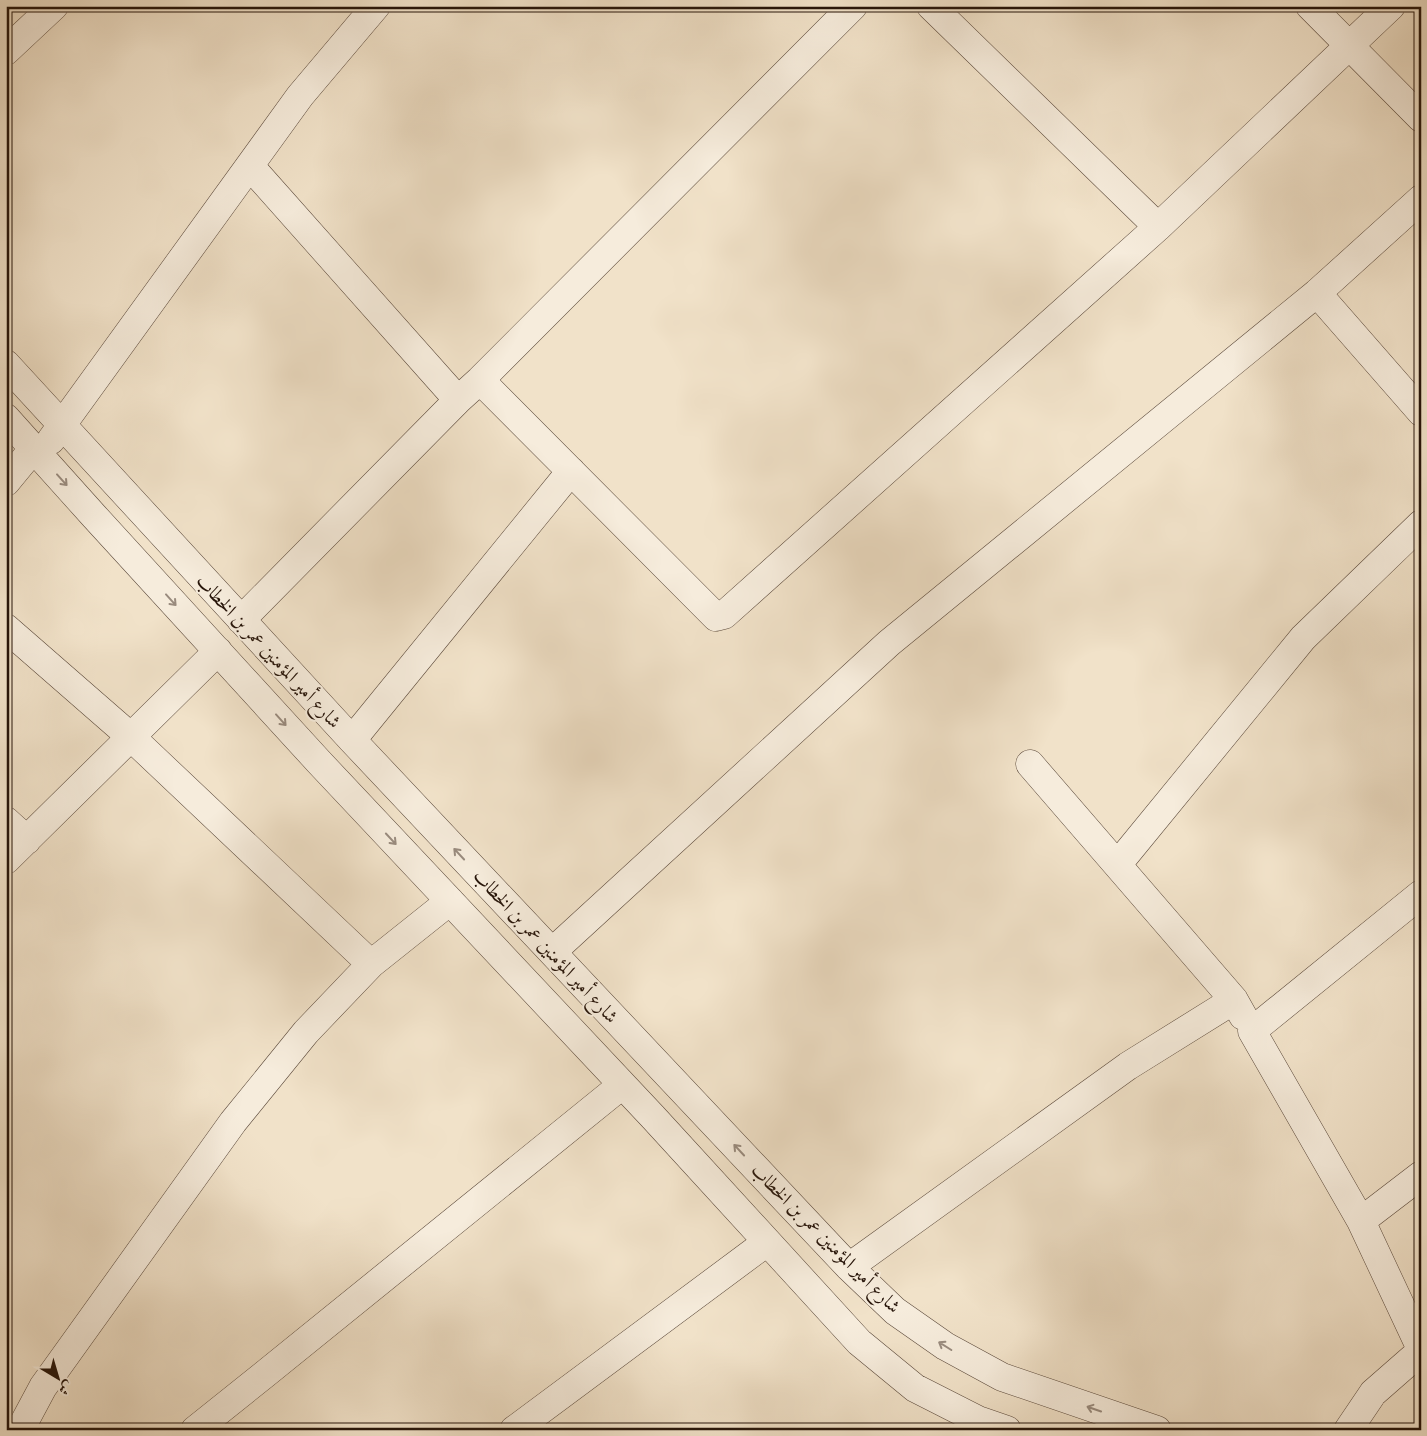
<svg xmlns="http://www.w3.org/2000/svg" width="1427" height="1436" viewBox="0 0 1427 1436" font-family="'IM FELL Great Primer',Amiri,serif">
	<rect width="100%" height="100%" fill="#f1e2c9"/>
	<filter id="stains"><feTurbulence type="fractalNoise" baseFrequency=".004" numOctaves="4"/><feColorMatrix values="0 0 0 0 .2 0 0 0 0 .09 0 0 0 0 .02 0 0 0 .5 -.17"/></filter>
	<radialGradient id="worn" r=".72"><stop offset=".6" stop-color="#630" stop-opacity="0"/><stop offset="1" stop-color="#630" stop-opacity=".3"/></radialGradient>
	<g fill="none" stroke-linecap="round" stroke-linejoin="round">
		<g stroke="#5a483a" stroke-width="29">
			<path id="minor" d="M 931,6 L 1158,227
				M 1310,6 L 1421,118
				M 6,51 L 54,6
				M 250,166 L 458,400
				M 1317,293 L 1421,412
				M 6,364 L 352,740 L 849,1267 L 895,1311 L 945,1346 L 1002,1377 L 1157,1430
				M 480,380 L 716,617 L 724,615 L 1158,227 L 1391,6
				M 6,418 L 94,516 L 319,762 L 653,1117 L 859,1342 L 915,1388 L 978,1420 L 1007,1430
				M 51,440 L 300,96 L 376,6
				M 6,482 L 34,448
				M 241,620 L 458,400 L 480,380 L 853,6
				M 6,628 L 131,737 L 371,964
				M 352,740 L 571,471
				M 1030,764 L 1234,1000 L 1243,1016
				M 6,821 L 27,840
				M 6,860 L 218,651
				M 1118,864 L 1303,638 L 1421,524
				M 1421,894 L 1252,1031 L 1361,1221 L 1421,1349
				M 552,952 L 889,643 L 1317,293 L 1421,199
				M 1361,1221 L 1421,1175
				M 849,1267 L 1128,1066 L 1234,1000
				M 20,1430 L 43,1387 L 233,1122 L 306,1032 L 371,964 L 450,901
				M 195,1430 L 265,1374 L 622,1085
				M 514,1430 L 767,1242
				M 1348,1430 L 1373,1393 L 1421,1351"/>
		</g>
		<use href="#minor" stroke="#f6ecdc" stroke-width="28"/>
	</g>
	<defs><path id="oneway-shaft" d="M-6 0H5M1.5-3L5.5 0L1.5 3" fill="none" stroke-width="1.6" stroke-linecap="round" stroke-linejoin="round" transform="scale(1.25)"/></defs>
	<g stroke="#998b7e">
		<use href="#oneway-shaft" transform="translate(62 480) rotate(48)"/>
		<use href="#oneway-shaft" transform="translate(171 600) rotate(48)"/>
		<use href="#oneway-shaft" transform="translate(281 720) rotate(48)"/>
		<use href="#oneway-shaft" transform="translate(391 839) rotate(47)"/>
		<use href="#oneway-shaft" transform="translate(459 854) rotate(-133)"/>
		<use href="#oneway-shaft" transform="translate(739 1150) rotate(-133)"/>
		<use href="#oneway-shaft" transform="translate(945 1346) rotate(-148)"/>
		<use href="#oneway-shaft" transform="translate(1094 1409) rotate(-161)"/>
	</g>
	<g text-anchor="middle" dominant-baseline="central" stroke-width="4" stroke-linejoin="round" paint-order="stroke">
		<g font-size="19" fill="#27150a" stroke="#f6ecdc">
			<text transform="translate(269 651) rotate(47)">شارع أمير المؤمنين عمر بن الخطاب</text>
			<text transform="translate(546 946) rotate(47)">شارع أمير المؤمنين عمر بن الخطاب</text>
			<text transform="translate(826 1238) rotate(45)">شارع أمير المؤمنين عمر بن الخطاب</text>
		</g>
	</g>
	<rect width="1427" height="1436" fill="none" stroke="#f1e2c9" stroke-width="25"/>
	<rect x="8" y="8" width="1412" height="1421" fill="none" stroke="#27150a" stroke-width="2.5"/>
	<rect x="12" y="12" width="1402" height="1411" fill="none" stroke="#27150a"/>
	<g transform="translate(58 1378) rotate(142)" stroke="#f6ecdc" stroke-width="4" paint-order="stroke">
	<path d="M0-4L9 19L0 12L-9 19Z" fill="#27150a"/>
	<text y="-8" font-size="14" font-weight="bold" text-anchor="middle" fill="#27150a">ش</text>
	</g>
	<rect width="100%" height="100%" filter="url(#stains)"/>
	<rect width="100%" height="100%" fill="url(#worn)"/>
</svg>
